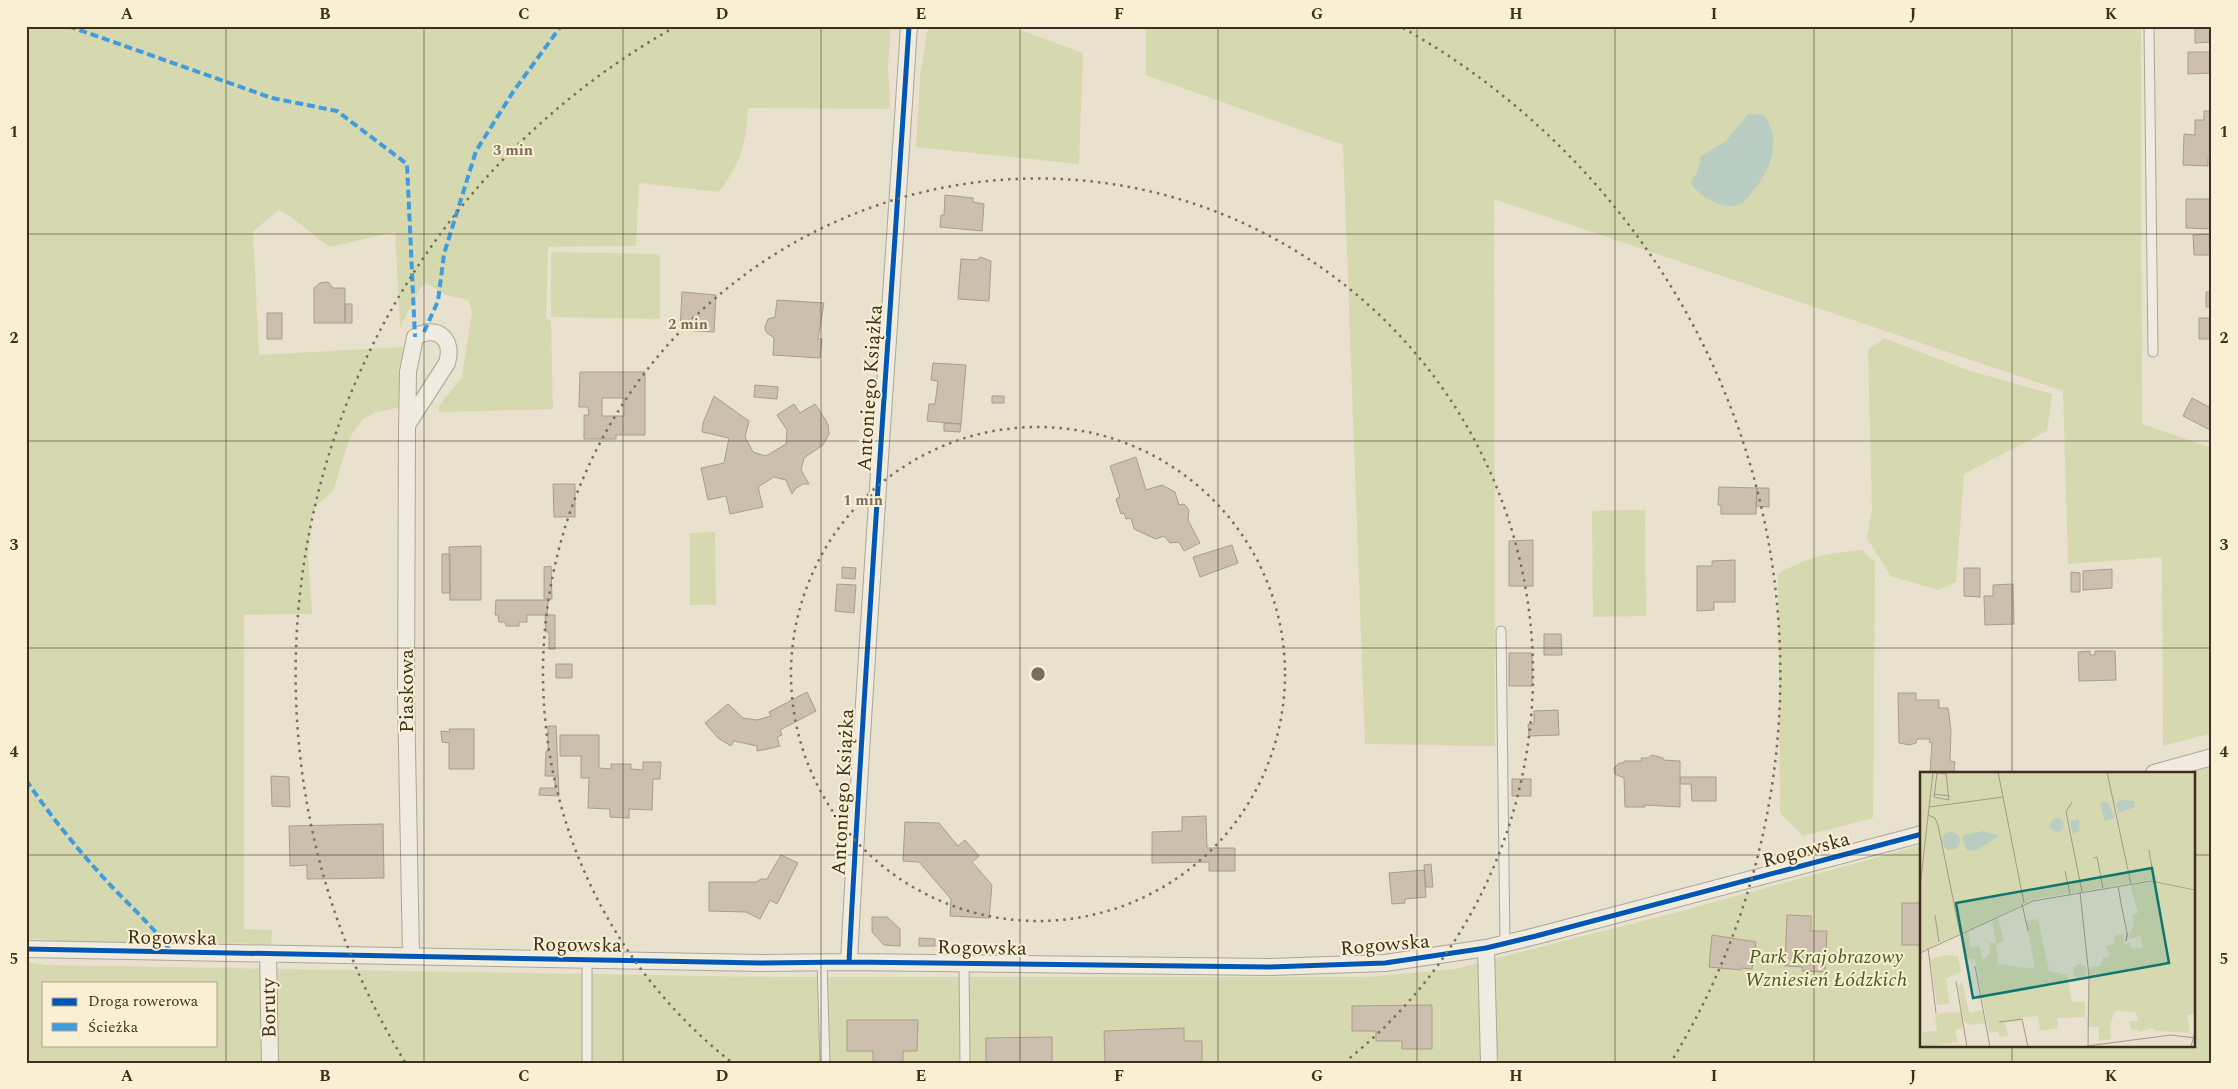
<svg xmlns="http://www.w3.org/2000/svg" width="2238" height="1089" viewBox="0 0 2238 1089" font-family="Spectral,serif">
	<rect width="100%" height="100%" fill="#e8e1ce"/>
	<path fill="#d6d9af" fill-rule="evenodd" d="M 26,26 L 891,26 L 888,64 L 890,109 L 748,108 C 745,147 743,159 719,192 L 639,183 L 636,246 L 548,247 L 546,319 L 551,320 L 553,409 L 439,412 L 439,406 L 462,377 L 472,311 L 468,300 L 446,295 L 426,283 L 421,287 L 400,327 L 395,232 L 330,247 C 312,236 298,219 279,210 L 253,231 L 259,355 L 403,347 L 403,401 L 397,408 L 376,412 L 363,419 L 350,437 L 333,491 L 319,503 L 312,514 L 308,556 L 312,614 L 244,615 L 244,929 L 272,930 L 271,944 L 73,942 L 26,938 Z
		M 928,26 L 1009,26 L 1083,53 L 1079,164 L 916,147 L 920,76 Z
		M 1146,26 L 2141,26 L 2142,424 L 2212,448 L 2212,733 L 2163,746 L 2162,557 L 2068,564 L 2063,391 L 1494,199 L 1495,746 L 1365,744 L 1343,145 L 1146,75 Z
		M 551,252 L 660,254 L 660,319 L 551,317 Z
		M 1884,338 L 1967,370 L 2052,394 L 2047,431 L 1964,474 L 1956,582 L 1938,590 L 1891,576 L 1867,538 L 1872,511 L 1868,349 Z
		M 1645,510 L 1646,616 L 1593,617 L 1592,511 Z
		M 715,532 L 716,605 L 690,605 L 690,533 Z
		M 1862,550 L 1875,562 L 1873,818 L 1803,836 L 1780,813 L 1778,574 C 1807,557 1828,553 1862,550 Z
		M 2212,767 L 2212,1063 L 26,1063 L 26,962 L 46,965 L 771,977 L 1367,977 L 1455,969 L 1678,912 L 1922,845 L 1922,1045 L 2194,1045 L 2194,773 L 2190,773 ZM 44,983 L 216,983 L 216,1045 L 44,1045 Z"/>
	<path fill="#b9cdc2" d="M 1748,114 L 1764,115 C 1782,140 1771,171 1752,192 C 1750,195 1746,201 1742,203 C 1724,213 1699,196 1690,182 L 1697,173 L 1701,156 L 1726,141 Z"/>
	<path fill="#ccbfae" stroke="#a99c8c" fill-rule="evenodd" d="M 2195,26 L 2212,26 L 2212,42 L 2195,43 Z
		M 2188,52 L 2212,52 L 2212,73 L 2188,74 Z
		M 2204,111 L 2212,111 L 2212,158 L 2208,158 L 2208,166 L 2183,165 L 2184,134 L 2195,135 L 2195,120 L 2204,120 Z
		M 945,195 L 973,198 L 973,202 L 984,204 L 982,231 L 940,227 L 941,215 L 944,215 Z
		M 2186,199 L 2212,199 L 2212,229 L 2186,228 Z
		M 2212,234 L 2212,255 L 2194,255 L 2193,235 Z
		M 980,257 L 991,261 L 989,301 L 958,299 L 961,259 L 977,260 Z
		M 328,282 L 333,288 L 345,288 L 345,323 L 314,323 L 314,288 L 320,283 Z
		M 682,292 L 716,295 L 714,332 L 680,330 Z
		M 2206,292 L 2212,292 L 2212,307 L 2206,307 Z
		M 777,300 L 824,303 L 818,339 L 822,339 L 820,358 L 773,355 L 774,338 L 766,332 L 765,327 L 768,319 L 775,317 Z
		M 345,304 L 352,304 L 352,323 L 345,323 Z
		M 267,313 L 282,313 L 282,339 L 267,339 Z
		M 2199,318 L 2212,318 L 2212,339 L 2199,339 Z
		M 933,363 L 966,365 L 961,424 L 927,421 L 929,404 L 935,404 L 938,381 L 931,380 Z
		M 580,372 L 645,372 L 645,435 L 616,435 L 616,439 L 584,439 L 584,415 L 589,415 L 588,407 L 579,407 ZM 602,398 L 624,398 L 624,416 L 602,416 Z
		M 755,385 L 778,387 L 777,399 L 754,397 Z
		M 714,396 L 749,421 L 745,437 L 753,452 L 766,456 L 786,444 L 787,430 L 777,415 L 794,404 L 800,413 L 815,404 L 827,422 L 826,424 L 828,424 L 829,434 L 823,445 L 804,458 L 801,470 L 809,484 L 803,484 L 795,489 L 792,494 L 786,480 L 774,477 L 758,487 L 763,507 L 730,514 L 726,496 L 708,500 L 701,468 L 724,463 L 729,438 L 702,432 L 703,423 Z
		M 992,396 L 1004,396 L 1004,403 L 992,403 Z
		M 2192,398 L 2209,407 L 2212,402 L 2212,431 L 2183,416 Z
		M 944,423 L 961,424 L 960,432 L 944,431 Z
		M 1136,457 L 1146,490 L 1162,485 L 1175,492 L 1179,505 L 1184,504 L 1189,510 L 1188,520 L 1200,543 L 1184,551 L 1179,542 L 1170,543 L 1164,536 L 1156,539 L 1134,529 L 1131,518 L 1126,519 L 1124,513 L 1121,514 L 1116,499 L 1120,497 L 1110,466 Z
		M 553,484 L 575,484 L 575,517 L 554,517 Z
		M 1719,487 L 1757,488 L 1756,514 L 1721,514 L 1721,505 L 1718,505 Z
		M 1757,488 L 1769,488 L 1769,507 L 1756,506 Z
		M 1533,540 L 1533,586 L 1509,586 L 1509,541 Z
		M 1232,545 L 1238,563 L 1200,577 L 1193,557 Z
		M 481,546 L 481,600 L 450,600 L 449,547 Z
		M 442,554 L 450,554 L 450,593 L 442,593 Z
		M 1735,560 L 1735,602 L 1714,602 L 1714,610 L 1697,611 L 1697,566 L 1712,566 L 1712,561 Z
		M 551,566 L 552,599 L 544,599 L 544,567 Z
		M 842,567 L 856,568 L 855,579 L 842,578 Z
		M 1964,568 L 1980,568 L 1980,597 L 1964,596 Z
		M 2112,569 L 2112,588 L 2083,590 L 2083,571 Z
		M 2071,572 L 2080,573 L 2080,592 L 2071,592 Z
		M 837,584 L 856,585 L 854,613 L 835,611 Z
		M 2013,584 L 2014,624 L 1985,625 L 1984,596 L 1993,596 L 1993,585 Z
		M 496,600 L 548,600 L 547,615 L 527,615 L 527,622 L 519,622 L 519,626 L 506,626 L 505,622 L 499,622 L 498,615 L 495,615 Z
		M 545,615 L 555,615 L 555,649 L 549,649 L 549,632 L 546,632 Z
		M 1544,634 L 1561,634 L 1562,655 L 1544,655 Z
		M 2090,651 L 2090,655 L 2095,655 L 2095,651 L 2115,651 L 2116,680 L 2079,681 L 2078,652 Z
		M 1509,653 L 1532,653 L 1532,686 L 1509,686 Z
		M 556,664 L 572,664 L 572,678 L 556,678 Z
		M 807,692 L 816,711 L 780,730 L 782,735 L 777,737 L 780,746 L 768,749 L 757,751 L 757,746 L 734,741 L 731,746 L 718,738 L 705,723 L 728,704 L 743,718 L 757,720 L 771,716 L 769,712 Z
		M 1898,693 L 1916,693 L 1916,700 L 1939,700 L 1939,708 L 1948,708 L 1951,730 L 1950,761 L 1955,762 L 1954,773 L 1930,773 L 1932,743 L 1929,742 L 1930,739 L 1917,739 L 1916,743 L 1910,745 L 1899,743 Z
		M 1558,710 L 1559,735 L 1529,736 L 1528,724 L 1534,724 L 1534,711 Z
		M 548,726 L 556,726 L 559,796 L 539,795 L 540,788 L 555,788 L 555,776 L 545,776 L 546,751 L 548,751 Z
		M 449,729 L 474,729 L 474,769 L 449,769 L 449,743 L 442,742 L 441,731 L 450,732 Z
		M 560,735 L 599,735 L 599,768 L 611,769 L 611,764 L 631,764 L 631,769 L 643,770 L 643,762 L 661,762 L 660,779 L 653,779 L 652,810 L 629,809 L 629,818 L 610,817 L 610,809 L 588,808 L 589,778 L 581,778 L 581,756 L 560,756 Z
		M 1652,755 L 1663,758 L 1663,760 L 1680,761 L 1680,807 L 1645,805 L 1645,807 L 1625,807 L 1624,778 L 1615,774 L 1614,768 L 1619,763 L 1624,763 L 1624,761 L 1642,761 L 1641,758 L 1648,758 Z
		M 271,776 L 289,777 L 290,807 L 272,806 Z
		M 1680,777 L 1716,777 L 1716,801 L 1692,801 L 1691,784 L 1681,784 Z
		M 1512,779 L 1531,779 L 1531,796 L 1512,796 Z
		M 1206,816 L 1207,848 L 1235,848 L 1235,871 L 1209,871 L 1209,862 L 1152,863 L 1152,832 L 1182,831 L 1182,817 Z
		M 905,822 L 939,823 L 958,846 L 965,840 L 979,856 L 972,862 L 992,885 L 989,918 L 950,916 L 951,899 L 919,862 L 903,861 Z
		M 383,824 L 384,878 L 307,879 L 307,865 L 290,866 L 289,826 Z
		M 781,855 L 798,863 L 777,904 L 770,900 L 760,919 L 746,912 L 709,911 L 709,882 L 756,882 L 761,879 L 767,879 Z
		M 1431,864 L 1433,887 L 1426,887 L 1424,865 Z
		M 1424,870 L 1426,897 L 1405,899 L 1405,903 L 1392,904 L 1389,873 Z
		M 1902,903 L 1922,903 L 1922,945 L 1902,945 Z
		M 1787,915 L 1811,916 L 1811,931 L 1827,931 L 1825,972 L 1802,971 L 1802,967 L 1785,966 Z
		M 872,917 L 887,917 L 900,929 L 900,946 L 884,945 L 872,932 Z
		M 1712,935 L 1756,942 L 1752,969 L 1741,968 L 1741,970 L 1709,967 Z
		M 919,938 L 935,939 L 935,946 L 919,946 Z
		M 1432,1005 L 1432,1049 L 1402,1049 L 1402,1041 L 1376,1041 L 1376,1031 L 1352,1031 L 1352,1006 Z
		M 847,1020 L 918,1020 L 917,1051 L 903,1051 L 903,1063 L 873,1063 L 873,1051 L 847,1051 Z
		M 1184,1028 L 1184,1041 L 1202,1041 L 1202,1063 L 1105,1063 L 1104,1031 Z
		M 1052,1037 L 1052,1063 L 986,1063 L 986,1038 Z"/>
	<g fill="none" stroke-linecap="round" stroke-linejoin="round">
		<g stroke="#ada696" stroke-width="11">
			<path id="service" d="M 2149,26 L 2153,352
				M 1501,631 L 1505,944
				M 587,961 L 587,1063
				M 822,962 L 825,1063
				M 964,963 L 965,1063"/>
		</g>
		<g stroke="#ada696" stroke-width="18">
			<path id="minor" d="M 407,425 L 447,363 C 454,340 438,324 415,337 L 408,372 L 407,432 L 406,696 L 411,956
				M 2154,773 L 2212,757
				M 1486,948 L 1489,1063
				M 26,949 L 760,963 L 849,962 L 1270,967 L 1385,963 L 1486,948 L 1536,936 L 1922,834
				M 268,954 L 270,1063
				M 849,962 C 865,650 889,338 909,26"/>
		</g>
		<use href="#service" stroke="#efebe0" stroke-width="9"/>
		<use href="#minor" stroke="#efebe0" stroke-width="16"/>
		<path stroke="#3f9ddf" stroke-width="4" stroke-dasharray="8 4" stroke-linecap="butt" d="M 68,26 L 272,98 L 337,111 L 407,164 L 415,337
			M 424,332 L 438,301 L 444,254 L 476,151 L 513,92 L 561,26
			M 26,780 C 49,814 75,846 102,876 C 126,903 151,923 172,953"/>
		<g stroke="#f9f0d3" stroke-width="8">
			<path id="cycleway" d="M 26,949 L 760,963 L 849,962 L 1270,967 L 1385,963 L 1486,948 L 1536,936 L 1922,834
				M 849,962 C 865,650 889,338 909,26"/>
		</g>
		<use href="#cycleway" stroke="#0057b8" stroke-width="5"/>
	</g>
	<path fill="none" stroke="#3d2e1d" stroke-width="1" stroke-opacity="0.55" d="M 226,26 L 226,1063M 424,26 L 424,1063M 623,26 L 623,1063M 821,26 L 821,1063M 1020,26 L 1020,1063M 1218,26 L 1218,1063M 1417,26 L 1417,1063M 1615,26 L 1615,1063M 1814,26 L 1814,1063M 2012,26 L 2012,773M 26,234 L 2212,234M 26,441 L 2212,441M 26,648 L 2212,648M 26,855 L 1922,855M 2194,855 L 2212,855M 2012,1045 L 2012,1063"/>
	<g fill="none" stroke="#796d5b" stroke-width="2.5" stroke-dasharray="2.5 5">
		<circle cx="1038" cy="674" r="247"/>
		<path d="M730 1061A495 495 0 1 1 1346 1061"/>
		<path d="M405 1062A742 742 0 0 1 673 28M1403 28A742 742 0 0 1 1671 1062"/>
	</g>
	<g text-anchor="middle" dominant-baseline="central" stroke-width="4" stroke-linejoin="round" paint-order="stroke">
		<g font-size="20" fill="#3d2e1d" stroke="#f9f0d3">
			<text transform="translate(870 388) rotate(-86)">Antoniego Książka</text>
			<text transform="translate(407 691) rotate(-90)">Piaskowa</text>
			<text transform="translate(843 792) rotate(-87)">Antoniego Książka</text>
			<text transform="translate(1806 850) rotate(-15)">Rogowska</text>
			<text transform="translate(172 938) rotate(1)">Rogowska</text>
			<text transform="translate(577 945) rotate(1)">Rogowska</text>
			<text transform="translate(1385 945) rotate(-5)">Rogowska</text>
			<text transform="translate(982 948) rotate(1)">Rogowska</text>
			<text transform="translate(269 1008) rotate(-91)">Boruty</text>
		</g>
		<g font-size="20" font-style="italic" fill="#4b5c21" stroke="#f9f0d3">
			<text x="1826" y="957">Park Krajobrazowy<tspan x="1826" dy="23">Wzniesień Łódzkich</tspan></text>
		</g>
	</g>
	<g transform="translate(1920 772)">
		<rect width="275" height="275" fill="#e8e1ce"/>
		<path d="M 0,0 L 275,0 L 275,117 L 230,108 L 114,127 L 0,180 ZM 234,110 L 275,119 L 275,242 L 267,243 L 270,261 L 235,259 L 233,256 L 218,260 L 218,257 L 211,258 L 210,249 L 218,249 L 216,240 L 195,239 L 190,253 L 191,267 L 179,269 L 179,255 L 167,255 L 169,196 L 181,194 L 183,186 L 190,185 L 186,174 L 195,172 L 194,164 L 204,162 L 203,172 L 207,173 L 209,169 L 211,177 L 223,175 L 221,164 L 208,167 L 214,151 L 212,143 L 218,141 L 210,113 ZM 78,146 L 84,169 L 76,172 L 78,192 L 115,197 L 106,149 L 118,147 L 129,199 L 147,203 L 152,230 L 165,230 L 165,245 L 137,246 L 138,256 L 120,259 L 118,244 L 101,246 L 101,249 L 85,251 L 88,264 L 79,265 L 78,260 L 69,261 L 55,188 L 45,186 L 40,163 L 48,160 L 51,176 L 59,174 L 63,189 L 70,180 L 69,171 L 76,171 L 72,149 ZM 27,183 L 38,184 L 41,200 L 26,207 L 30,232 L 17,233 L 10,187 ZM153 199a7 7 0 1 1 14 0a7 7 0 1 1-14 0ZM 42,209 L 49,241 L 62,238 L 65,251 L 51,253 L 44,249 L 38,215 ZM 32,240 L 41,241 L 43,256 L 35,258 L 38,270 L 3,275 L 2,260 L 17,259 L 15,242 Z" fill="#d6d9af"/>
		<path d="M 201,28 L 215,29 L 215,35 L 198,41 L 196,31 ZM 187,29 L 195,45 L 185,50 L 180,31 ZM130 53a7 7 0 1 1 14 0a7 7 0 1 1-14 0ZM 159,47 L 160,58 L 153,63 L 150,49 ZM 63,59 L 79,64 L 56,79 L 47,78 L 42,66 L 44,63 ZM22 69a9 9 0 1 1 18 0a9 9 0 1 1-18 0Z" fill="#b9cdc2"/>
		<path fill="none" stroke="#a49987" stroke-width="1" d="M 78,0 L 104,131M 187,0 L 211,112M 26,1 L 29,28M 26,2 L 17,1 L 14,25 L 29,28M 14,22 L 30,24M 152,30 L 146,40 L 162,120M 9,35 L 83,25M 8,43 L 15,46 L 18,53 L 40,161M 229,78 L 234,109M 174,86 L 177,85 L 183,116M 145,99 L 150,122M 198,114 L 202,137 L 207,160 L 207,165 L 206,169 L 207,161M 0,115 L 13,0M 160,120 L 169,204 L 168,275M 102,132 L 108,159M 15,143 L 19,170M 8,176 L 16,241M 0,181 L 113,129 L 231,109 L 275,118M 55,194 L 70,275M 36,209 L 47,275M 79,250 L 102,247 L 108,275M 167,274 L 251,263 L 275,266M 271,275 L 275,259"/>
		<path fill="#0f766e" fill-opacity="0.15" stroke="#0f766e" stroke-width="2.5" d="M 232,96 L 249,191 L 53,226 L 36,131 Z"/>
		<rect width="275" height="275" fill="none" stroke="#3d2e1d" stroke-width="2.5"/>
	</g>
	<circle cx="1038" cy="674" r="8" fill="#796d5b" stroke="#f9f0d3" stroke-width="2.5"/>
	<g font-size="15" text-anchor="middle" font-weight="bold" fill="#796d5b" stroke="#f9f0d3" stroke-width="4" stroke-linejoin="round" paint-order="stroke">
		<text x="513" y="155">3 min</text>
		<text x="688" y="329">2 min</text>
		<text x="863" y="505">1 min</text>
	</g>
	<rect width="2238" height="1089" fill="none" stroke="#f9f0d3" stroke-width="55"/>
	<rect x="42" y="982" width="175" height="65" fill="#f9f0d3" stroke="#aea28a"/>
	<rect x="52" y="998" width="25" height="8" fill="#0057b8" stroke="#aea28a"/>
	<text x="88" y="1006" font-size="15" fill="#3d2e1d">Droga rowerowa</text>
	<rect x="52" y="1023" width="25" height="8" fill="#3f9ddf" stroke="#aea28a"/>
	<text x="88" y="1032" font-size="15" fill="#3d2e1d">Ścieżka</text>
	<rect x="28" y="28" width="2182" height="1034" fill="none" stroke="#3d2e1d" stroke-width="2"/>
	<g font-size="16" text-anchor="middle" font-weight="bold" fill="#3d2e1d">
		<text x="127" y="19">A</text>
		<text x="325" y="19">B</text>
		<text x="524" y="19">C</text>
		<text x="722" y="19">D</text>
		<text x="921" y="19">E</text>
		<text x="1119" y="19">F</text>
		<text x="1317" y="19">G</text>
		<text x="1516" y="19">H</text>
		<text x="1714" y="19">I</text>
		<text x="1913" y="19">J</text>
		<text x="2111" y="19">K</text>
		<text x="14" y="137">1</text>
		<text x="2224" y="137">1</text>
		<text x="14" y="343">2</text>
		<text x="2224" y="343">2</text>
		<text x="14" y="550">3</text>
		<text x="2224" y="550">3</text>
		<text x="14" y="757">4</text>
		<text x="2224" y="757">4</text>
		<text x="14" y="964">5</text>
		<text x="2224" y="964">5</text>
		<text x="127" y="1081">A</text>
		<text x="325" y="1081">B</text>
		<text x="524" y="1081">C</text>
		<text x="722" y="1081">D</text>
		<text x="921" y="1081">E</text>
		<text x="1119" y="1081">F</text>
		<text x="1317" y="1081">G</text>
		<text x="1516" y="1081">H</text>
		<text x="1714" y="1081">I</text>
		<text x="1913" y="1081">J</text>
		<text x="2111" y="1081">K</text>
	</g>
</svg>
